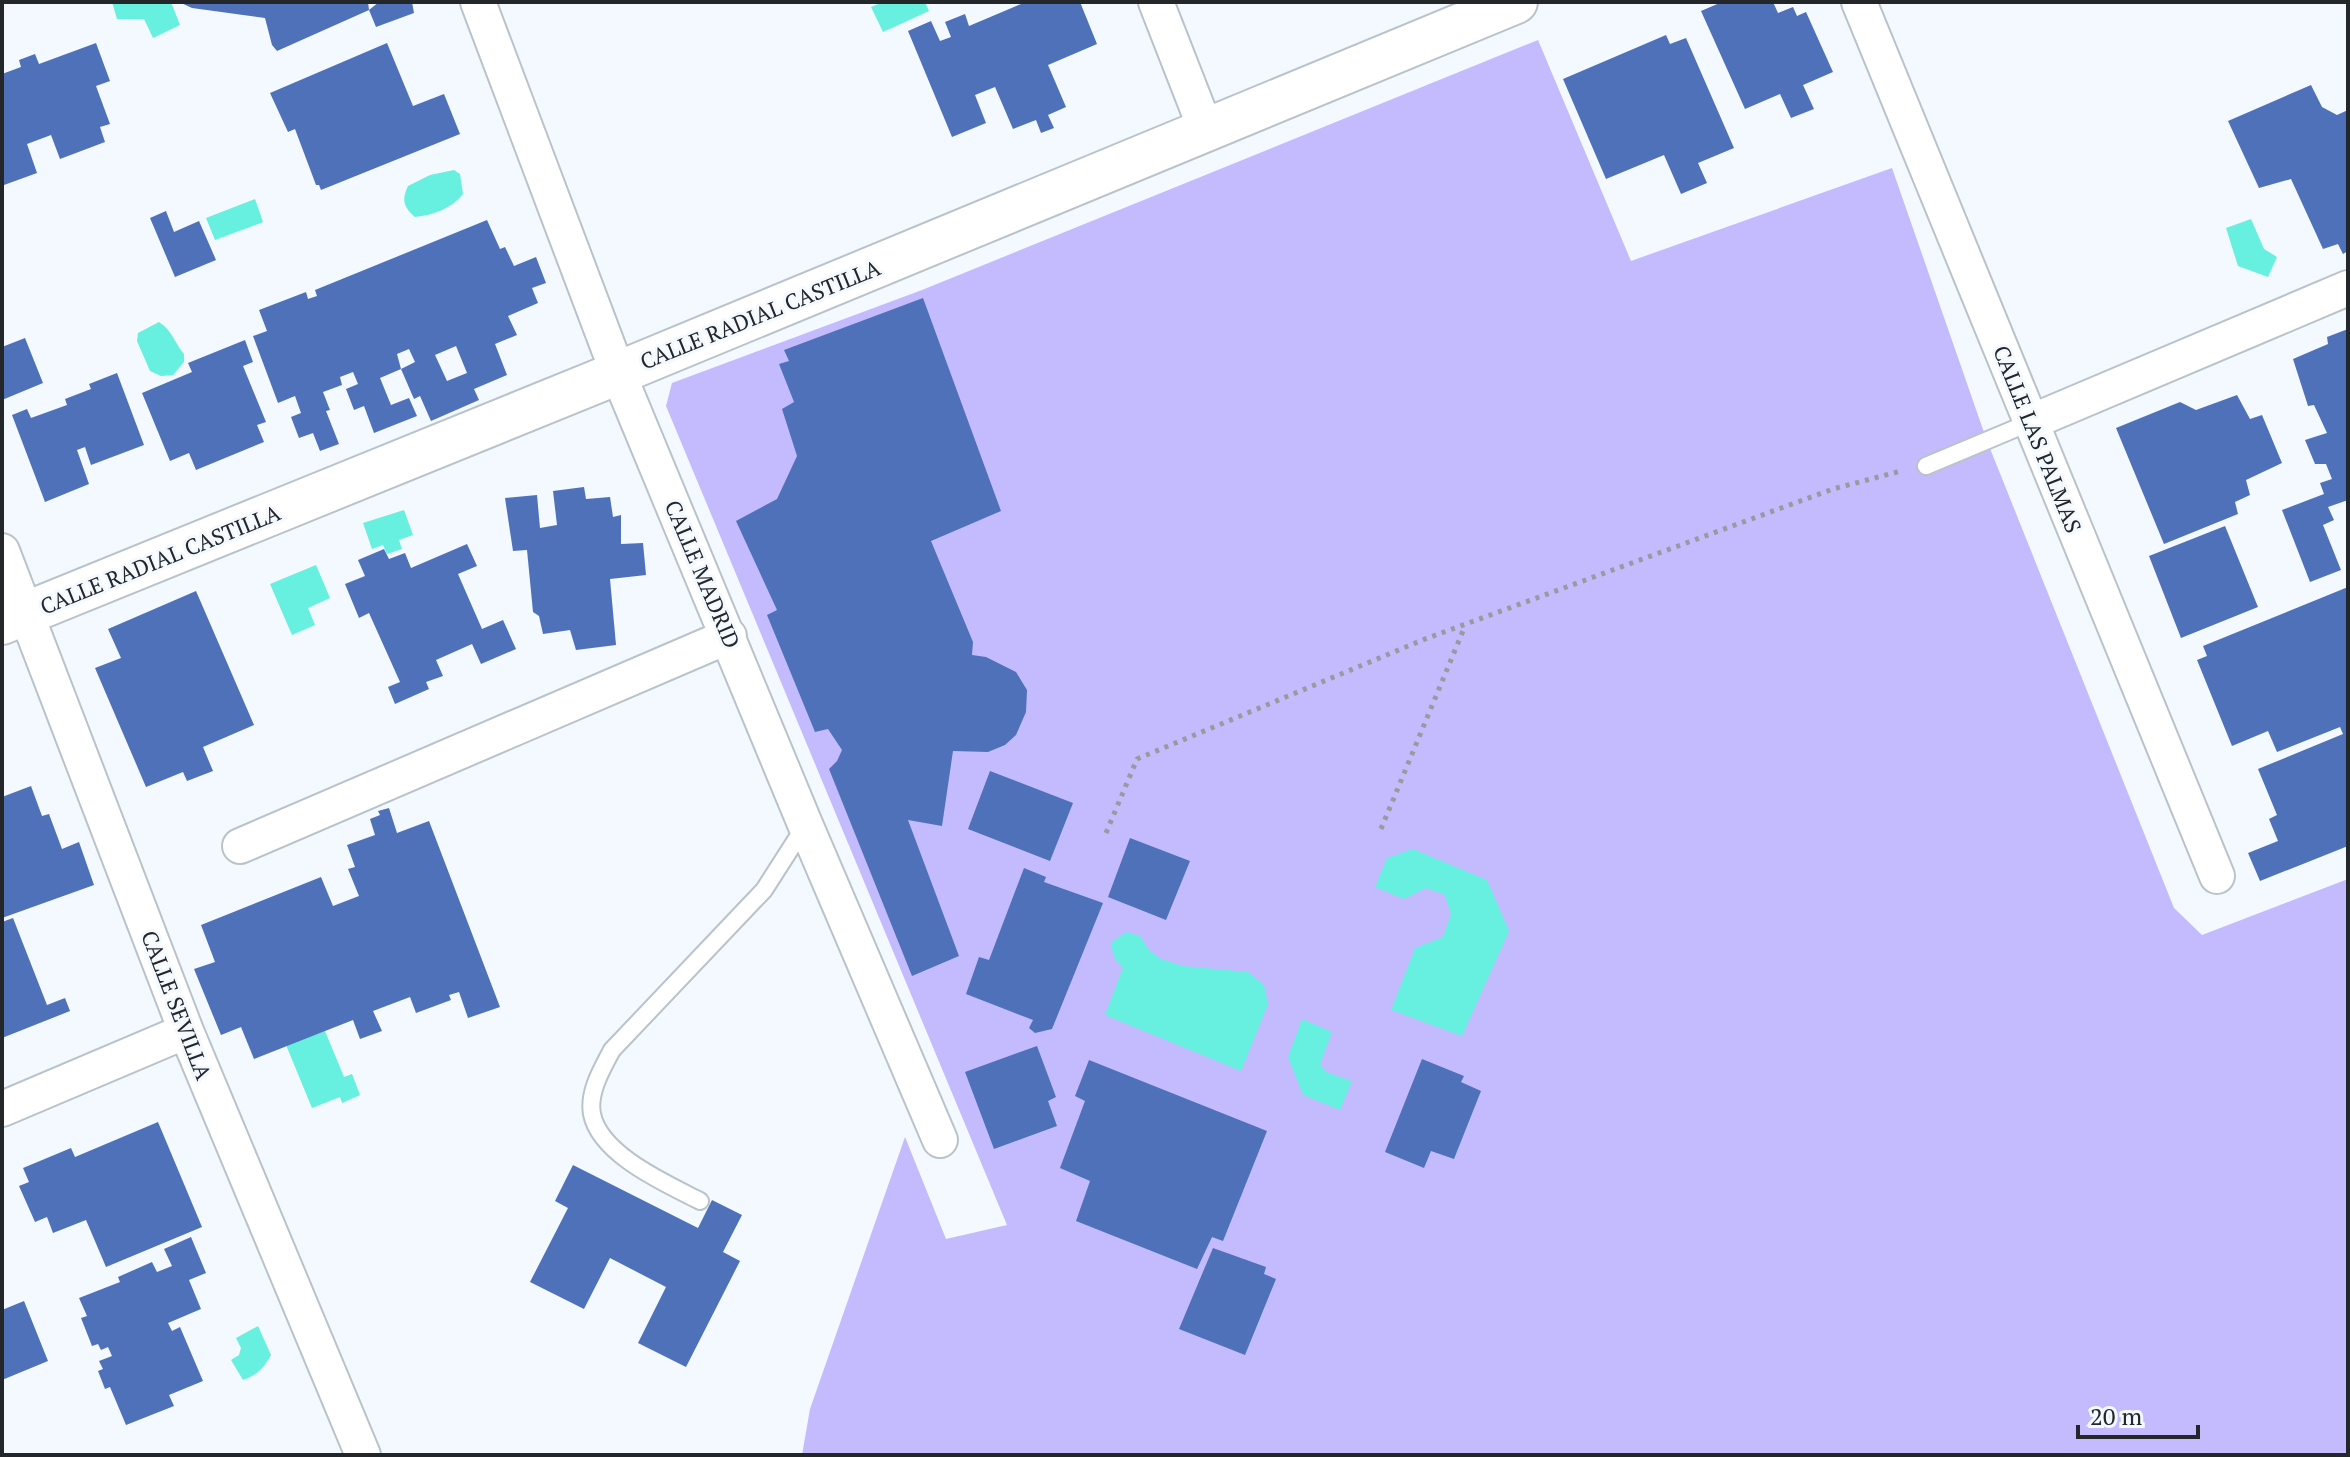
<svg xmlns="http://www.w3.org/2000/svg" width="2350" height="1457" viewBox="0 0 2350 1457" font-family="'PT Serif',serif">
	<rect width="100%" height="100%" fill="#f3f9fe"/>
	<path fill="#c3bbfd" d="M 1538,40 L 1631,261 L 1892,168 L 1987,441 L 2174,908 L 2202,935 L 2348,879 L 2348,1455 L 802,1455 L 810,1409 L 905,1137 L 946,1239 L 1007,1225 L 666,406 L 672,383 L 922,290 Z"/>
	<path fill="#67efe0" d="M 112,2 L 171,2 L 180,25 L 153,38 L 144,19 L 117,19 Z
		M 883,2 L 925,2 L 929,11 L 883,32 L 871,7 Z
		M 454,170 L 460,174 L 463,194 C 451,209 433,215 415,217 C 404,207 401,201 408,186 L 430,175 Z
		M 255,199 L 263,222 L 215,240 L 206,218 Z
		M 2251,219 L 2264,249 L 2277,257 L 2268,277 L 2238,266 L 2226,228 Z
		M 159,322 C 172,330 174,342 184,354 L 184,362 L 173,375 L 161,376 L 150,371 L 137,341 L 138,333 Z
		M 404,510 L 413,535 L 399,540 L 402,549 L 387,554 L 383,545 L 372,549 L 363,523 Z
		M 316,565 L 330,598 L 308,608 L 315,625 L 292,635 L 270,584 Z
		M 1413,849 L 1487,880 L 1509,931 L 1462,1036 L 1391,1010 L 1415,948 L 1443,937 L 1451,914 L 1445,895 L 1426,888 L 1404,899 L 1375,887 L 1387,858 Z
		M 1126,932 L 1140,936 L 1149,950 L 1161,959 L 1183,966 L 1248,972 L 1264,985 L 1268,1004 L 1241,1071 L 1105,1015 L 1123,967 C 1115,961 1111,953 1112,942 Z
		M 1302,1019 L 1332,1032 L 1320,1064 L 1326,1072 L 1352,1081 L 1340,1110 L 1303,1095 L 1288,1057 Z
		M 325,1031 L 344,1077 L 352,1074 L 360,1095 L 342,1103 L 340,1097 L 312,1108 L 286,1045 Z
		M 258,1326 L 271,1355 C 263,1369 257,1375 243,1380 L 231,1360 L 239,1355 L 241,1348 L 236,1338 Z"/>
	<path fill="#4e71ba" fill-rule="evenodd" d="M 179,2 L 368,2 L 369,10 L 277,51 L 272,45 L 265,18 L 192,8 Z
		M 379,2 L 412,2 L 414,13 L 376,27 L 369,10 Z
		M 1020,2 L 1080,2 L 1097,44 L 1048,65 L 1066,107 L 1048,115 L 1054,128 L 1041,133 L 1036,120 L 1013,129 L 995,87 L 975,95 L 986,123 L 952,137 L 908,31 L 931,21 L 940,41 L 951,37 L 945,22 L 965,14 L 969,26 L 1021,4 Z
		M 1722,2 L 1773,2 L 1778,13 L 1793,7 L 1797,16 L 1806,12 L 1833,72 L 1803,85 L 1814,109 L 1791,118 L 1780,94 L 1745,109 L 1701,11 Z
		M 1666,35 L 1670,44 L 1686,38 L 1734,148 L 1698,163 L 1707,183 L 1681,194 L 1664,155 L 1606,179 L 1563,79 Z
		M 96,43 L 110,81 L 96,86 L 110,124 L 100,127 L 105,142 L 60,159 L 51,135 L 27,144 L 37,173 L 4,185 L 2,179 L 2,74 L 21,67 L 19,60 L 35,54 L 39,64 Z
		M 387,43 L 413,106 L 444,94 L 460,134 L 321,190 L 319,185 L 316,185 L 295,129 L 288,132 L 270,93 Z
		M 2311,85 L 2322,107 L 2337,115 L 2348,110 L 2348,251 L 2343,254 L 2338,244 L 2323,249 L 2291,179 L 2259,188 L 2228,121 Z
		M 166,211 L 174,232 L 199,221 L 216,260 L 175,277 L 150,218 Z
		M 487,220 L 500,249 L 505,247 L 514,266 L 536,257 L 546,283 L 532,288 L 538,303 L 508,316 L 517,335 L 495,344 L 507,375 L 474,389 L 479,400 L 431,421 L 420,396 L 414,399 L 401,369 L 415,362 L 409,349 L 397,354 L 401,369 L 380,378 L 391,405 L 409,398 L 417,416 L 374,433 L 364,406 L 354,410 L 346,389 L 358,384 L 353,372 L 340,377 L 342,385 L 323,392 L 330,410 L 326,411 L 339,444 L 320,451 L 313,433 L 299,438 L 291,417 L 301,413 L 295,396 L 278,403 L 253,336 L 267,331 L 259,310 L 306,292 L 308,299 L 317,296 L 315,290 ZM 456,346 L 467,373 L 447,381 L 435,355 Z
		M 923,298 L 1001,511 L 931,541 L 973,642 L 972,655 L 986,657 L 1016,672 L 1027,690 L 1026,712 L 1016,735 L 1005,745 L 988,752 L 953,751 L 942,826 L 908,820 L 959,956 L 912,976 L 829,769 L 837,761 L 842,750 L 828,729 L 815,732 L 767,615 L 777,610 L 736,521 L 777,499 L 797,456 L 782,409 L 794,402 L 779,364 L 789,361 L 784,350 Z
		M 2348,329 L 2348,500 L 2328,507 L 2334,520 L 2323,525 L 2341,570 L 2310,582 L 2282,510 L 2324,494 L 2320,483 L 2332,479 L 2326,464 L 2315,464 L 2305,440 L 2327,433 L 2314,405 L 2308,406 L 2293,359 L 2328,344 L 2327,337 Z
		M 25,338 L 43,383 L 2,400 L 2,347 Z
		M 245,340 L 253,362 L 243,366 L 266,422 L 257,425 L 264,442 L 196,470 L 189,453 L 170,461 L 142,393 L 192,372 L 188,363 Z
		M 117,373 L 144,445 L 91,465 L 85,447 L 77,450 L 89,484 L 45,502 L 12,415 L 27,409 L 31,418 L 67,405 L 65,399 L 91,389 L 89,384 Z
		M 2237,395 L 2250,419 L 2262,415 L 2282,463 L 2246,480 L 2250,495 L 2235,502 L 2238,514 L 2164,544 L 2116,428 L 2180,402 L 2196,410 Z
		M 584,487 L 586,499 L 610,497 L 613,517 L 621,515 L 621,544 L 643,543 L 646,575 L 610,579 L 616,645 L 576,650 L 570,630 L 543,634 L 539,616 L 533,612 L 527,550 L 513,551 L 505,498 L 537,495 L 540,528 L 557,525 L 553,491 Z
		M 2225,526 L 2258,607 L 2181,638 L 2149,556 Z
		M 467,544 L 477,566 L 458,574 L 482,629 L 503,620 L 516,649 L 481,664 L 472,644 L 436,660 L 443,676 L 426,682 L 429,689 L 395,704 L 388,687 L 400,682 L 369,613 L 359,618 L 345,584 L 365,576 L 358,560 L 384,549 L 389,559 L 405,553 L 411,568 Z
		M 2348,587 L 2348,846 L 2260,881 L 2248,853 L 2278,841 L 2269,819 L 2277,815 L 2258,769 L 2343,734 L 2340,727 L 2277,752 L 2268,731 L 2232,746 L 2197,660 L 2207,656 L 2203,646 Z
		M 196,591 L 254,725 L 203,747 L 213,771 L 187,781 L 183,772 L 146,787 L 95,668 L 121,658 L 108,629 Z
		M 990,771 L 1073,803 L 1050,861 L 968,829 Z
		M 31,786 L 42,816 L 49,814 L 62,849 L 79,842 L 94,885 L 2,918 L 2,797 Z
		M 389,808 L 397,833 L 429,821 L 500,1007 L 468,1018 L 459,992 L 449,995 L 451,1000 L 416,1013 L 410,997 L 373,1011 L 382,1031 L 360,1039 L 353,1020 L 254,1059 L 241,1027 L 221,1035 L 194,969 L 215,962 L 201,925 L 321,877 L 333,906 L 359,896 L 348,869 L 355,867 L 347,845 L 375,835 L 370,819 L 380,815 L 378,811 Z
		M 1130,838 L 1190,861 L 1166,920 L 1108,897 Z
		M 1024,868 L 1046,877 L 1044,882 L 1103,903 L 1052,1029 L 1035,1033 L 1029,1028 L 1033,1020 L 966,994 L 979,957 L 989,960 Z
		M 13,918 L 47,1005 L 65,998 L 70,1011 L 2,1038 L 2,922 Z
		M 1037,1046 L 1056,1097 L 1048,1101 L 1057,1126 L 994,1149 L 965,1072 Z
		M 1422,1059 L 1464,1076 L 1461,1082 L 1481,1091 L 1454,1159 L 1431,1151 L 1424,1168 L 1385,1152 Z
		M 1089,1060 L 1267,1131 L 1223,1241 L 1212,1237 L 1197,1269 L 1076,1221 L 1090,1181 L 1060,1168 L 1085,1101 L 1075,1096 Z
		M 158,1122 L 202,1227 L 106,1267 L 86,1220 L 53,1233 L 47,1217 L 35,1222 L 19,1186 L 29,1182 L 23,1168 L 71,1148 L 75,1157 Z
		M 573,1165 L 698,1228 L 712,1200 L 742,1215 L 723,1252 L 740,1261 L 686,1367 L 638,1343 L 666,1287 L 610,1258 L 584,1309 L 530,1282 L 568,1208 L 555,1201 Z
		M 191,1237 L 206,1273 L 189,1280 L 201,1309 L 168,1323 L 172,1331 L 180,1327 L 203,1381 L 169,1395 L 174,1406 L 126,1425 L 110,1387 L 105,1389 L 98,1371 L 103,1369 L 99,1361 L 112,1356 L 108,1347 L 101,1350 L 98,1344 L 92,1346 L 81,1318 L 87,1316 L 79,1298 L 120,1282 L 118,1277 L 152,1262 L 157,1272 L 172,1266 L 164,1249 Z
		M 1213,1248 L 1266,1267 L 1264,1274 L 1276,1279 L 1245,1355 L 1179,1329 Z
		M 24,1301 L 48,1361 L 2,1380 L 2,1310 Z"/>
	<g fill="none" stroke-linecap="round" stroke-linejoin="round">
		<g stroke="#b9c3ca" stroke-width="20">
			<path id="service" d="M 1926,466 L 2031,422
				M 700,1201 C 667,1184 600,1155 592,1114 C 588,1092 602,1069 612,1050 L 764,890 L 805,826"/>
		</g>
		<g stroke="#b9c3ca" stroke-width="38">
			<path id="minor" d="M 478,2 L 618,373 L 805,824 L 940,1140
				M 1156,2 L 1206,130
				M 1859,2 L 2217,876
				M 2031,422 L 2348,288
				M 2,551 L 186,1031 L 363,1455
				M 240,846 L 729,636
				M 2,1109 L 186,1031"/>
		</g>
		<g stroke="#b9c3ca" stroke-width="46">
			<path id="tertiary" d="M 2,623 L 618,373 L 1516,2"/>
		</g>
		<path stroke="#959b9e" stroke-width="5" stroke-dasharray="4 6" stroke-linecap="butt" d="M 1381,829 L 1465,626
			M 1106,833 L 1137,759 L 1425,639 L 1833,489 L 1901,471"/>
		<use href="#service" stroke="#fff" stroke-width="16"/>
		<use href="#minor" stroke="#fff" stroke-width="34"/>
		<use href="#tertiary" stroke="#fff" stroke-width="42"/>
	</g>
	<g text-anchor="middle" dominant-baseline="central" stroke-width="6" stroke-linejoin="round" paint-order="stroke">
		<g font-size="22" fill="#232729" stroke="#f3f9fe">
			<text transform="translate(760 314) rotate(-22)">CALLE RADIAL CASTILLA</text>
			<text transform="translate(2038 439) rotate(68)">CALLE LAS PALMAS</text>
			<text transform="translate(160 559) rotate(-22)">CALLE RADIAL CASTILLA</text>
			<text transform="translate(703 574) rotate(67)">CALLE MADRID</text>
			<text transform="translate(177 1005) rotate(69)">CALLE SEVILLA</text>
		</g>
	</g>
	<rect width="2350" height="1457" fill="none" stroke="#232729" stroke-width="8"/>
	<path d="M2078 1425v12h120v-12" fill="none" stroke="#232729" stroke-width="4"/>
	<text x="2090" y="1425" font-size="24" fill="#232729" stroke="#f3f9fe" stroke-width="6" paint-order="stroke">20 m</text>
</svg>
